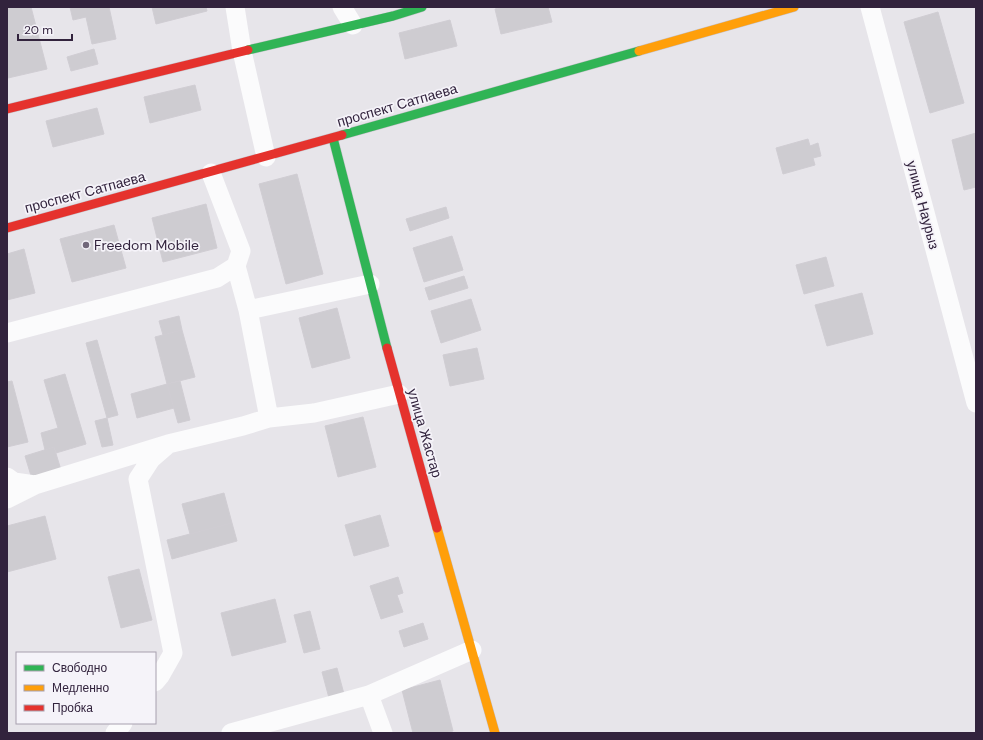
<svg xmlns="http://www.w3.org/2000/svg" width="983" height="740" viewBox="0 0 983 740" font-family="'DM Sans',sans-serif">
	<rect width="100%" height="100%" fill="#e7e5ea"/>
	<path fill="#ceccd1" stroke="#d0cdd3" d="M 7,7 L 31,7 L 47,69 L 8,78 Z
		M 70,7 L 109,7 L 116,39 L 92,44 L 86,17 L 73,20 Z
		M 152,7 L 206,7 L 207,11 L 156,24 Z
		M 502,7 L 548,7 L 552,22 L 501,34 L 495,9 Z
		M 938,12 L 964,103 L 930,113 L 904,22 Z
		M 450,20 L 457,46 L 405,59 L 399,33 Z
		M 94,49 L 98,64 L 71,71 L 67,57 Z
		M 195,85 L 201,110 L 150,123 L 144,97 Z
		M 97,108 L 104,134 L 53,147 L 46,121 Z
		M 976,133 L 976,187 L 964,190 L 952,140 Z
		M 808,139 L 810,146 L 818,143 L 821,156 L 813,158 L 815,165 L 783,174 L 776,148 Z
		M 297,174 L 323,274 L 286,284 L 259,184 Z
		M 206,204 L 217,248 L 163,262 L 152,218 Z
		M 446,207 L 449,218 L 410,231 L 406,219 Z
		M 114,225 L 126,268 L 72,282 L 60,239 Z
		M 452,236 L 463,270 L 424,282 L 413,248 Z
		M 24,249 L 35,293 L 7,300 L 7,254 Z
		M 826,257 L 834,286 L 804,294 L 796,265 Z
		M 464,276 L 468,288 L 429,300 L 425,288 Z
		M 862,293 L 873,334 L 827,346 L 815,305 Z
		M 471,299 L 481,330 L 441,343 L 431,311 Z
		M 337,308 L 350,358 L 312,368 L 299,318 Z
		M 179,316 L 182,330 L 163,335 L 159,321 Z
		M 182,330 L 195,377 L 167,384 L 155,337 Z
		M 97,340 L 118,415 L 107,418 L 86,343 Z
		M 477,348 L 484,379 L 450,386 L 443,355 Z
		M 65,374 L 86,444 L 56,453 L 54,447 L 45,450 L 41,433 L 58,428 L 44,380 Z
		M 12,381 L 28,442 L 7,447 L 7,382 Z
		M 180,381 L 190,420 L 178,423 L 167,384 Z
		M 167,384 L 174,408 L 137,418 L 131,394 Z
		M 363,417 L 376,467 L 338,477 L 325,426 Z
		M 107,418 L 113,445 L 102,447 L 95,421 Z
		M 54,447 L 61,470 L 32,479 L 25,456 Z
		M 224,493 L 232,523 L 190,534 L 182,504 Z
		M 380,515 L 389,546 L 354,556 L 345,525 Z
		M 45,516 L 56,559 L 7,572 L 7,526 Z
		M 232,523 L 237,541 L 172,559 L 167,540 Z
		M 139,569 L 152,620 L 121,628 L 108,577 Z
		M 398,577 L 403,593 L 397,595 L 403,612 L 381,619 L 370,586 Z
		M 275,599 L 286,642 L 232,656 L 221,613 Z
		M 310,611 L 320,649 L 304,653 L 294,615 Z
		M 423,623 L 428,639 L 404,647 L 399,631 Z
		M 337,668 L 344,694 L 329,698 L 322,672 Z
		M 440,680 L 453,731 L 443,733 L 413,733 L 402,690 Z"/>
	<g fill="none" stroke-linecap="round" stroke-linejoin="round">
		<g stroke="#c5c1c9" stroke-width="10">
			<path id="fast" d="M 248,50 L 393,16 L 422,7
				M 342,135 L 639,51
				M 333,138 L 387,348"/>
		</g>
		<g stroke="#c5c1c9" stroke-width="10">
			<path id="slow" d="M 639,51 L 794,7
				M 437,528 L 495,733"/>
		</g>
		<g stroke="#c5c1c9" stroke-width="10">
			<path id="jam" d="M 7,109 L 248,50
				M 7,228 L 342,135
				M 387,348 L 437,528"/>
		</g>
		<path stroke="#fbfbfc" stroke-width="19" d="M 235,7 L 242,51 L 266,157
			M 342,7 L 353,25
			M 870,7 L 976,403
			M 236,266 L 248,310 L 269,418
			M 248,310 L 370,284
			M 7,333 L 217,278 L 236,266 L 241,251 L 211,173
			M 7,477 L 14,482 L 35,485 L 168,444 L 243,426 L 269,418 L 314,413 L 399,394
			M 7,499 L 35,485
			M 155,682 L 160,676 L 173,653 L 138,479 L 151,459 L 166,446
			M 369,695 L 383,733
			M 115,733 L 123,723
			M 231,733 L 369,695 L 472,650"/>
		<use href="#fast" stroke="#30b455" stroke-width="9"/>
		<use href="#slow" stroke="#ff9f0a" stroke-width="9"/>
		<use href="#jam" stroke="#e5322d" stroke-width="9"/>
	</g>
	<circle fill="#71677a" stroke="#f5f3f9" stroke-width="1.5" cx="86" cy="245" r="4"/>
	<g text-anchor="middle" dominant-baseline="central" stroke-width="3.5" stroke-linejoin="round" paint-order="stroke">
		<g font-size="14" fill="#32233d" stroke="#f5f3f9">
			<text transform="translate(397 105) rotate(-16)">проспект Сатпаева</text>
			<text transform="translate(85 192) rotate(-15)">проспект Сатпаева</text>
			<text transform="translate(923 205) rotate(75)">улица Наурыз</text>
			<text transform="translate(425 433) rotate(74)">улица Жастар</text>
		</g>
		<g font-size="14" fill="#32233d" stroke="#f5f3f9" text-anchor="start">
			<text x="94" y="245">Freedom Mobile</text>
		</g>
	</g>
	<rect width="983" height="740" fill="none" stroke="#32233d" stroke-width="16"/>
	<rect x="16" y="652" width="140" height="72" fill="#f5f3f9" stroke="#a7a0ae"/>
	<rect x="24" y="665" width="20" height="6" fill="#30b455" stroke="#a7a0ae"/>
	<text x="52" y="672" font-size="12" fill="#32233d">Свободно</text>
	<rect x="24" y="685" width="20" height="6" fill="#ff9f0a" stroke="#a7a0ae"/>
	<text x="52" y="692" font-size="12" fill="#32233d">Медленно</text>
	<rect x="24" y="705" width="20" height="6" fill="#e5322d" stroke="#a7a0ae"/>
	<text x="52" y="712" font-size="12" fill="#32233d">Пробка</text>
	<path d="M18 34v6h54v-6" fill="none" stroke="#32233d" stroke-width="2"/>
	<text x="24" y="34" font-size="12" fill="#32233d" stroke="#f5f3f9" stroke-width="3" paint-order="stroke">20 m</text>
</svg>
